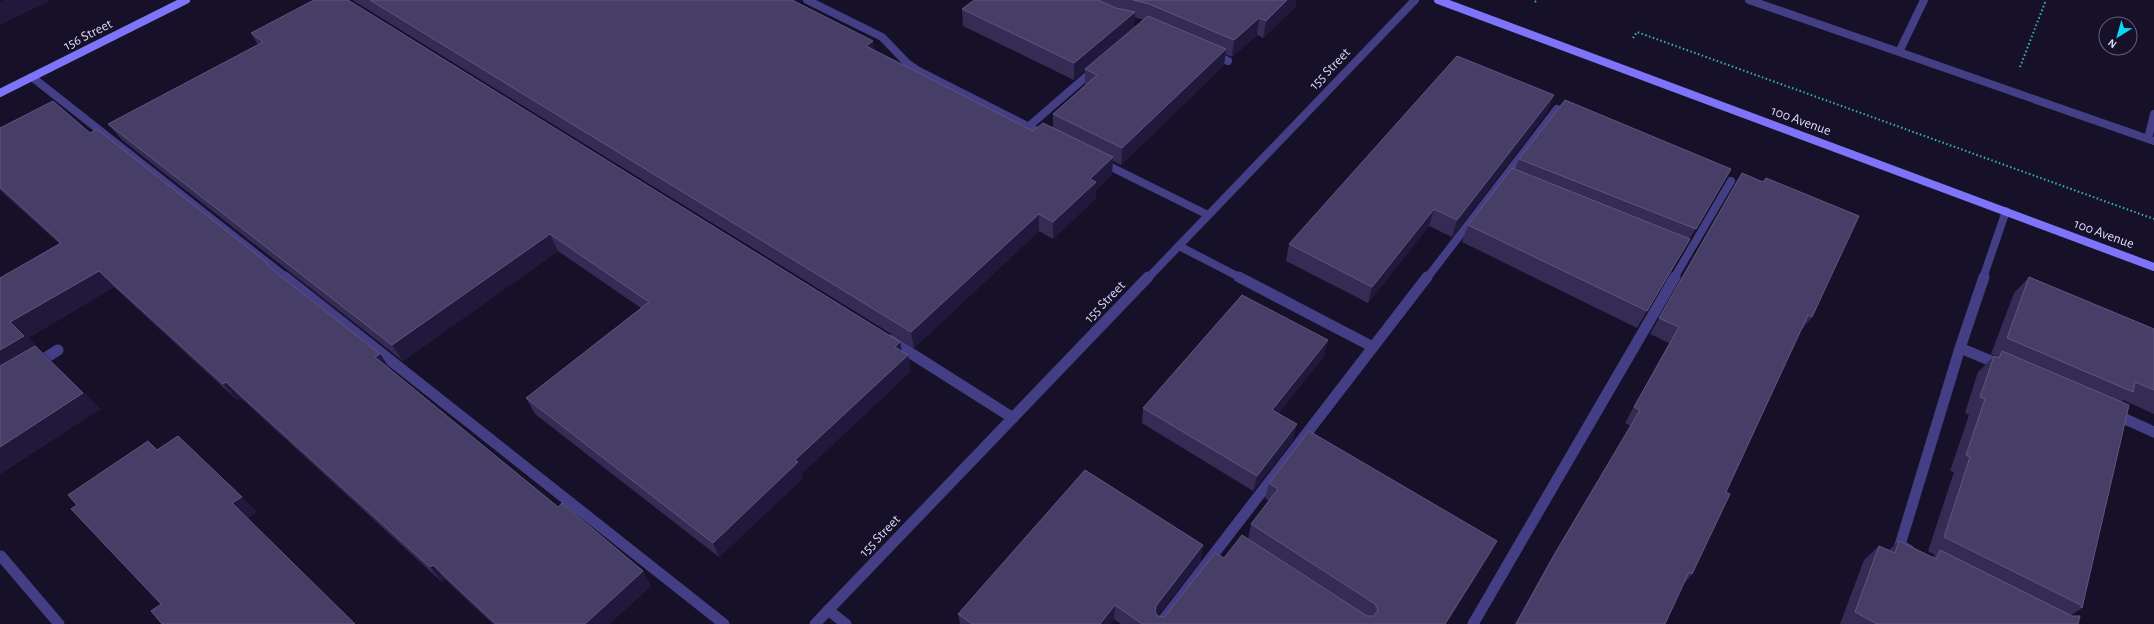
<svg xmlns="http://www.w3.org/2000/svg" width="2154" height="624" viewBox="0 0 2154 624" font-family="'Alegreya Sans',sans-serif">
	<rect width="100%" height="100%" fill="#161128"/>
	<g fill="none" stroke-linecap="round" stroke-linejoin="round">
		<path stroke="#34b6b4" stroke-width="2" stroke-dasharray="1.5 2.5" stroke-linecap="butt" d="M 1535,2 L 1537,0
			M 1633,38 L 1637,32 L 2154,219
			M 2020,67 L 2046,0"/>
		<path stroke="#443e85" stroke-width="8" d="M 807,0 L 882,37 L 907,63 L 917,70 L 1047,136
			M 1749,0 L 1899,52
			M 1924,0 L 1899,52 L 2154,141
			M 1212,54 L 1228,61
			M 32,77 L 287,278
			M 1028,127 L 1095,69
			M 2148,139 L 2154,114
			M 1101,162 L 1208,215
			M 1179,246 L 1241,278
			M 1427,278 L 1557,109
			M 1674,278 L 1731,181
			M 1983,278 L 2006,211"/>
		<path stroke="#443e85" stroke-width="11" d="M 285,277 L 724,624
			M 1239,277 L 1373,347
			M 890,340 L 1013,418
			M 1960,348 L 2001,365
			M 36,364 L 58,350
			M 2114,414 L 2154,432
			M 1909,550 L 1900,545 L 1960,348 L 1984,277
			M 1,556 L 59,624
			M 828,610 L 846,624
			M 1160,624 L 1427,277
			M 1473,624 L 1675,277"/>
		<path stroke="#443e85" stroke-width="8" d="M 1148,278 L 1415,0"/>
		<path stroke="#443e85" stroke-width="11" d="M 815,624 L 1148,277"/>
		<path stroke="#7d74fa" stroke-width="8" d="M 1438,0 L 2154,267
			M 0,93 L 186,0"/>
	</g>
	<path fill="#352b55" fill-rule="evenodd" d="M 353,0 L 792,0 L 875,51 L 1033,131 L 1053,127 L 1053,114 L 1085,86 L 1085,70 L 1074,80 L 963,26 L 962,9 L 974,0 L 1296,0 L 1296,6 L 1263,38 L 1257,35 L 1232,57 L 1225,54 L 1224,65 L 1121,165 L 1113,161 L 1112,174 L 1096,190 L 1096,198 L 1053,239 L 1039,231 L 914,348 L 354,1 ZM 1134,17 L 1144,20 L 1134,28 Z
		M 251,33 L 900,342 L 902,351 L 911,371 L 801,474 L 803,478 L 719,557 L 535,414 L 526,398 L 641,308 L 558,251 L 403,361 L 122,140 L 108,124 L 258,45 Z
		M 1554,95 L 1547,112 L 1452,237 L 1429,226 L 1368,303 L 1286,261 L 1289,244 Z
		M 0,128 L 90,133 L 270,267 L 380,354 L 391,370 L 558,507 L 643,571 L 651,586 L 609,624 L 493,624 L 445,579 L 442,582 L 241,398 L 237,400 L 114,287 L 28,338 L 100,409 L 0,474 L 0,278 L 60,244 L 0,190 Z
		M 1519,159 L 1731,169 L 1637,328 L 1462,242 L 1468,225 L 1515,169 Z
		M 1742,173 L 1812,317 L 1800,332 L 1726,492 L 1692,574 L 1684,584 L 1665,624 L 1515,624 L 1548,564 L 1631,426 L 1625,423 L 1669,343 L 1650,334 Z
		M 2029,277 L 2154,329 L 2154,414 L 2123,400 L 2121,402 L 2082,608 L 2070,616 L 2078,624 L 1840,624 L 1864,560 L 1879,546 L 1889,550 L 1899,541 L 1932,557 L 1935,555 L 1928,551 L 1954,472 L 1950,471 L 1969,415 L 1965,413 L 1978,372 L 1994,356 L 1996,357 L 1997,356 L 1991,354 L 2014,293 Z
		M 1324,356 L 1278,413 L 1293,440 L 1253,491 L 1142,423 L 1143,408 Z
		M 1269,483 L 1489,556 L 1446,624 L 1121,624 L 1114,619 L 1110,624 L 960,624 L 958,614 L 1201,560 L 1157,616 L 1164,617 L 1167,614 L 1224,558 L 1248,539 L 1251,524 L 1269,501 L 1265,498 Z"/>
	<path fill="#21193b" d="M 4,0 L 51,0 L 0,25 L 0,2 Z
		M 1287,0 L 1296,0 L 1296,6 L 1263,38 L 1266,21 Z
		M 1135,12 L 1134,29 L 1085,69 L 1085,70 L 1074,80 L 1074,63 Z
		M 1259,18 L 1257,35 L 1232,57 L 1234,40 Z
		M 873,41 L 876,58 L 866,46 Z
		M 1226,49 L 1224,65 L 1121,165 L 1122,148 Z
		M 1554,95 L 1547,112 L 1452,237 L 1457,220 Z
		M 1113,157 L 1112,174 L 1096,190 L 1096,198 L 1053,239 L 1053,222 L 1090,179 Z
		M 1434,209 L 1429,226 L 1368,303 L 1372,287 Z
		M 1039,214 L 1039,231 L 914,348 L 911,332 Z
		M 550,234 L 558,251 L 403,361 L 392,345 Z
		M 1690,239 L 1680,256 L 1637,328 L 1647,311 Z
		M 99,271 L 114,287 L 28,338 L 100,409 L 0,474 L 0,350 L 10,322 Z
		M 1328,340 L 1324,356 L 1269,426 L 1272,410 Z
		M 900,342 L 903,358 L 895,347 Z
		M 380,354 L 391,370 L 387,373 L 375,357 Z
		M 908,355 L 911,371 L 801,474 L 803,478 L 719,557 L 713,543 L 795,460 Z
		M 226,382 L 241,398 L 237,400 L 223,384 Z
		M 1297,424 L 1293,440 L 1253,491 L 1257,476 Z
		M 242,497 L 257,512 L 248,518 L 232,503 Z
		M 1497,541 L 1489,556 L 1446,624 L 1445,624 Z
		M 1203,545 L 1201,560 L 1154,620 L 1154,624 L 1156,606 Z
		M 433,565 L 445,579 L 442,582 L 430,567 Z
		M 643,571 L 651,586 L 609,624 L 585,624 Z
		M 1115,605 L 1114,619 L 1110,624 L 1100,624 Z"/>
	<path fill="#473e67" stroke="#5f567f" d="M 314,0 L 348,0 L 900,342 L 895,347 L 908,355 L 795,460 L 798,462 L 713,543 L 526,398 L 649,302 L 550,234 L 392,345 L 108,124 L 263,42 L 251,33 Z
		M 370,0 L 792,0 L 873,41 L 866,46 L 1033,131 L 1043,123 L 1113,157 L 1090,179 L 1096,182 L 1053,222 L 1039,214 L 911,332 Z
		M 974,0 L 1098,0 L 1116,8 L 1135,12 L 1074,63 L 962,9 Z
		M 1133,0 L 1287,0 L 1266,21 L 1259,18 L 1234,40 L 1149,4 Z
		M 1148,16 L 1226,49 L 1122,148 L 1053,114 L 1097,75 L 1085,69 Z
		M 1457,56 L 1554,95 L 1457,220 L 1434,209 L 1372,287 L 1289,244 Z
		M 1565,100 L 1731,169 L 1696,229 L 1519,159 Z
		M 53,101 L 90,133 L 97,129 L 266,262 L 268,266 L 380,354 L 375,357 L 558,507 L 562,503 L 643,571 L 585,624 L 496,624 L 433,565 L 430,567 L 226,382 L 223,384 L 99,271 L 10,322 L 24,336 L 0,350 L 0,278 L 61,243 L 0,187 L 0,128 Z
		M 1512,168 L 1690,239 L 1647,311 L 1468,225 Z
		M 1742,173 L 1763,182 L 1766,178 L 1859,216 L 1812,317 L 1808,315 L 1726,492 L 1730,494 L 1692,574 L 1689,572 L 1665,624 L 1516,624 L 1557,550 L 1640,410 L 1634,407 L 1679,327 L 1659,318 Z
		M 2029,277 L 2154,329 L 2154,390 L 2135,382 L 2133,392 L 2007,338 Z
		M 1242,295 L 1328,340 L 1272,410 L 1297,424 L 1257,476 L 1143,408 Z
		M 35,346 L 83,393 L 0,447 L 0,366 Z
		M 2002,351 L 2129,405 L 2082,608 L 2079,604 L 1944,537 L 1970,457 L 1966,455 L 1985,399 L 1980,397 L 1994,356 L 1999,358 Z
		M 1309,431 L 1497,541 L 1445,624 L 1142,624 L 1115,605 L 1100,624 L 972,624 L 958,614 L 1085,470 L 1203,545 L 1156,606 L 1155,612 L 1158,616 L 1164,617 L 1167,614 L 1215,553 L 1224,558 L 1242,535 L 1367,616 L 1374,616 L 1378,610 L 1375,604 L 1251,524 L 1278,489 L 1269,483 Z
		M 178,436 L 242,497 L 232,503 L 355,624 L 162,624 L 151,611 L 161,604 L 71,509 L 77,505 L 68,495 L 148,441 L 157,450 Z
		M 1899,541 L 1936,559 L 1940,550 L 2072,616 L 2080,616 L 2078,624 L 1877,624 L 1855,612 L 1879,546 L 1895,553 Z"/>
	<g text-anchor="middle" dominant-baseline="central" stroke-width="3" stroke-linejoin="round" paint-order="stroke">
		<g font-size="14" fill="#dfd9fe" stroke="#161128">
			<text transform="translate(88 35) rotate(-27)">156 Street</text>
			<text transform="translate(1330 69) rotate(-46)">155 Street</text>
			<text transform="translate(1801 121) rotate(20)">100 Avenue</text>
			<text transform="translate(2104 234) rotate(20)">100 Avenue</text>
			<text transform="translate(1105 302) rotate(-46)">155 Street</text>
			<text transform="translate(880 536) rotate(-46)">155 Street</text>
		</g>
	</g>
	<g transform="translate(2118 36) rotate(217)"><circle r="19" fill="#161128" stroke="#66617e"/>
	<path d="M0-3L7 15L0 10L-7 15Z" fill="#0cd5f6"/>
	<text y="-6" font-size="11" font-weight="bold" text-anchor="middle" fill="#dfd9fe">N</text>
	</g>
</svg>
